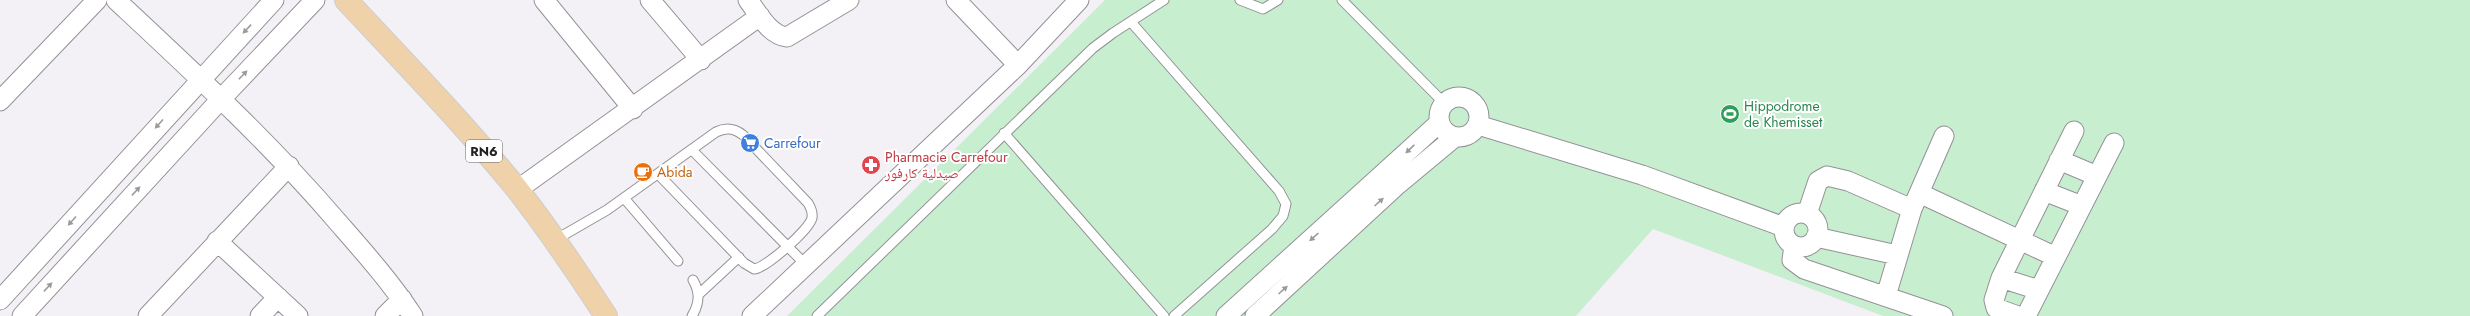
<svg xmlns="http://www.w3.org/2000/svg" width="2470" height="316" viewBox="0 0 2470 316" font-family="Jost,'Noto Naskh Arabic',sans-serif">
	<rect width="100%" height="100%" fill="#f4f1f6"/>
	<path fill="#c8eed0" d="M 1105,0 L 2470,0 L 2470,316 L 1883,316 L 1653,229 L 1576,316 L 787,316 Z"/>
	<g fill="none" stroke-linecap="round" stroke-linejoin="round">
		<g stroke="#939196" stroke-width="11">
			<path id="lane" d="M 1240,0 L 1263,9 L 1278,0
				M 1342,0 L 1444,103
				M 1131,22 L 1279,191 L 1286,204 L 1283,216 L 1272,229 L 1174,316
				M 1004,133 L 1164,316
				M 692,150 L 806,265
				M 624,198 L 678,261
				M 555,240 L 607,210 L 716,132 C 726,127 734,128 743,135 L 808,203 C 811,208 813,212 812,218 C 809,230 766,268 754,269 L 744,263 L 658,174
				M 698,295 L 739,257
				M 692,316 C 700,303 700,292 693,280
				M 817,316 L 1093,48 L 1113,33 L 1164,0"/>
		</g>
		<g stroke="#939196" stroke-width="21">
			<path id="street" d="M 116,0 C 192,71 268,141 336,220 C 363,251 390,281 413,316
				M 544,0 L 633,109
				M 650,0 L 701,60
				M 748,0 C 758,13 769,35 787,37 L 849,0
				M 956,0 L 1018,65
				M1439 117a20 20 0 1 1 40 0a20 20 0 1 1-40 0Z
				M 0,101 L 97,0
				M 1478,125 L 1642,175 L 1784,227
				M 2059,160 L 2097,176
				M 517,190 L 760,16
				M 2044,191 L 2082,206
				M 1919,193 L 2056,257
				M1784 230a17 17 0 1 1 34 0a17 17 0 1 1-34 0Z
				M 1807,214 L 1818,181 L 1827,176 L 1848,181 L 1912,209
				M 1816,237 L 1897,255
				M 217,241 L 298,316
				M 1794,246 L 1792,260 L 1804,269 L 1943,316
				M 2001,278 L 2039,290
				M 1886,296 L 1912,209 L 1944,136
				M 0,300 L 274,0
				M 22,316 L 221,99 L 315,0
				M 148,316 L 289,166
				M 260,316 L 278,297
				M 385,316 L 402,299
				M 752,316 L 1018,65 L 1079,0
				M 1226,316 L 1439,123
				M 1255,316 L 1396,186 L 1455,137
				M 2018,316 L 1996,308 L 1994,300 L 2001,278 L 2074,131
				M 2026,316 L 2114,143"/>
		</g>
		<g stroke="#cececf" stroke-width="24">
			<path id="primary" d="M 346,0 C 404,62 463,123 517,189 C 549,230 578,273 606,316"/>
		</g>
		<use href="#lane" stroke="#fff" stroke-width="9"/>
		<use href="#street" stroke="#fff" stroke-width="19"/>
		<use href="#primary" stroke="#efd1aa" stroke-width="22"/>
	</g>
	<defs><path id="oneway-solid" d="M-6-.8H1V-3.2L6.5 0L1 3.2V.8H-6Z"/></defs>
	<g fill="#9c9b9c">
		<use href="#oneway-solid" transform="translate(247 29) rotate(133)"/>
		<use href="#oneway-solid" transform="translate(243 75) rotate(-46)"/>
		<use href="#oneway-solid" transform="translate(159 124) rotate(132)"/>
		<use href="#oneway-solid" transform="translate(1410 149) rotate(137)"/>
		<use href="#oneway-solid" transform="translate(136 191) rotate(-47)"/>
		<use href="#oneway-solid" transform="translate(1379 202) rotate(-42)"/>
		<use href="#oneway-solid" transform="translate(72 221) rotate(132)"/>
		<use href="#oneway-solid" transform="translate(1314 237) rotate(138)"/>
		<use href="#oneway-solid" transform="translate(48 287) rotate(-47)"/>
		<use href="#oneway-solid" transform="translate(1283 290) rotate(-42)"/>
	</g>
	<defs>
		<g id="stadium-disc" transform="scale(1)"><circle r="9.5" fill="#2e9e5b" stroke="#fff"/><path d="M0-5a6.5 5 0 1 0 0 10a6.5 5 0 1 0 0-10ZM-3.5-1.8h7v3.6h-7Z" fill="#fff"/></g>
		<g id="supermarket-disc" transform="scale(1)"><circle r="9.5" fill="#3f7fe0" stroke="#fff"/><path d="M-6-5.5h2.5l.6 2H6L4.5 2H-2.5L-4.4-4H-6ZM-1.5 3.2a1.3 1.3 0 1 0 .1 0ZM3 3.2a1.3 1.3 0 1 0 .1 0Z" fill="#fff"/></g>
		<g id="pharmacy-disc" transform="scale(1)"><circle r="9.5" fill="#e0444e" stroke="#fff"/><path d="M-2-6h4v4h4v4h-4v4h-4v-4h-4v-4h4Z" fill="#fff"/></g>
		<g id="cafe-disc" transform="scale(1)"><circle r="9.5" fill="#e8710a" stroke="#fff"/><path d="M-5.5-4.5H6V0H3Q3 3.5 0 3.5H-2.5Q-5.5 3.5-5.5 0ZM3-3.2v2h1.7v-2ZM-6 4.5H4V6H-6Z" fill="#fff"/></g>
	</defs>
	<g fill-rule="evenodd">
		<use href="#stadium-disc" x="1730" y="114"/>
		<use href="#supermarket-disc" x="750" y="143"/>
		<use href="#pharmacy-disc" x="871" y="165"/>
		<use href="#cafe-disc" x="643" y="172"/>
	</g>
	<g text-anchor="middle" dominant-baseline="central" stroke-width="4" stroke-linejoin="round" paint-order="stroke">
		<rect fill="#fff" stroke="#646465" stroke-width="1" x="466" y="140" width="36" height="22" rx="3"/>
		<g font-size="13" font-weight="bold" fill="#222123">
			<text x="484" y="151">RN6</text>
		</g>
		<g font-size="14" fill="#27864d" stroke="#fff" text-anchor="start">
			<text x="1744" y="106">Hippodrome<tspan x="1744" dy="16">de Khemisset</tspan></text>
		</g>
		<g font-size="14" fill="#366cbe" stroke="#fff" text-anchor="start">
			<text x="764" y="143">Carrefour</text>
		</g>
		<g font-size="14" fill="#be3a42" stroke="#fff" text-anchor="start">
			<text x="885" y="157">Pharmacie Carrefour<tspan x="885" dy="16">صيدلية كارفور</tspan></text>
		</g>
		<g font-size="14" fill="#c56008" stroke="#fff" text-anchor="start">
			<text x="657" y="172">Abida</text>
		</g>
	</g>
</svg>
